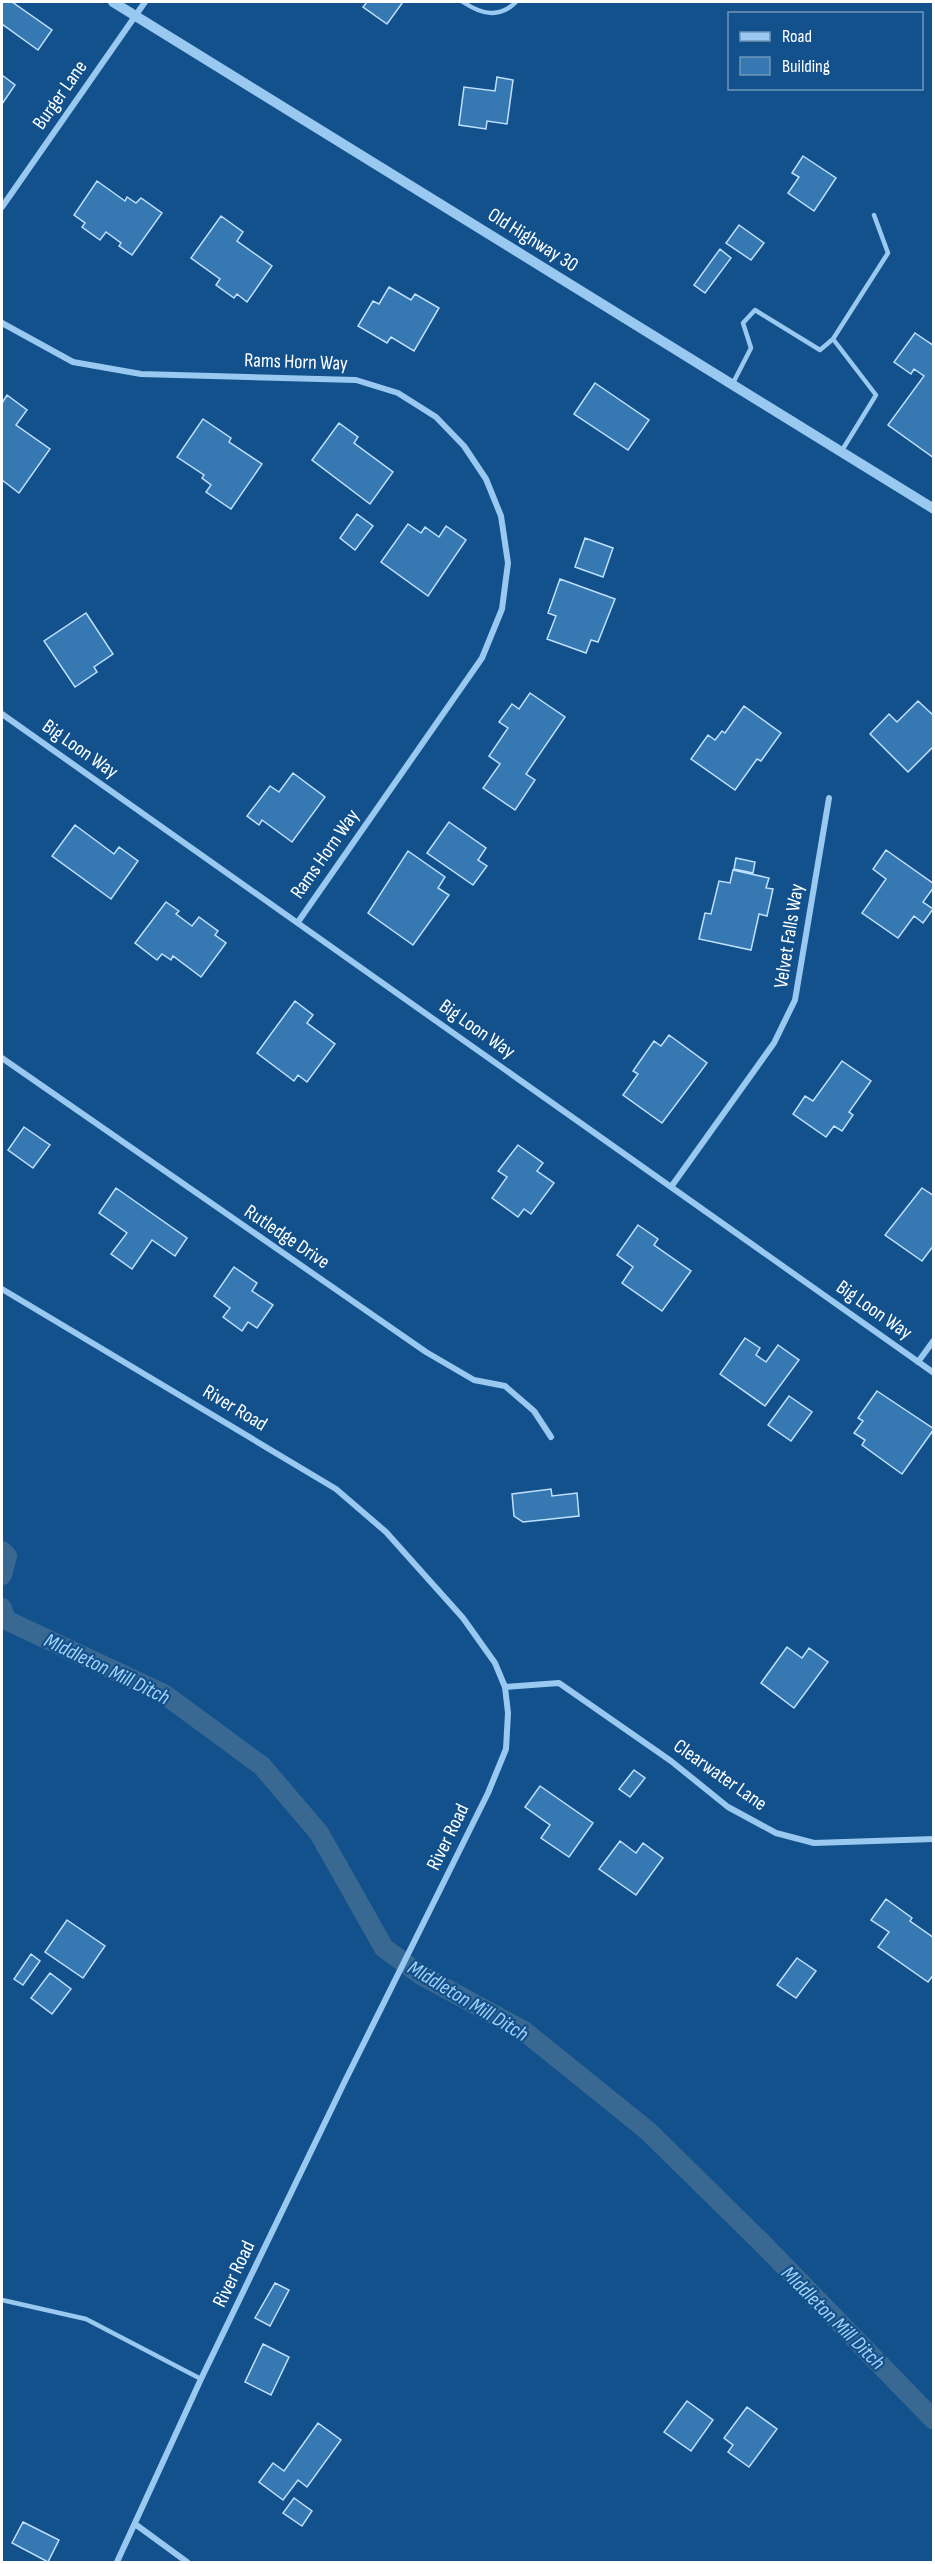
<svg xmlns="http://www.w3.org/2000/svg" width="935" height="2564" viewBox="0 0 935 2564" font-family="'Sofia Sans Condensed',sans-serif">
	<rect width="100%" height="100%" fill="#12518b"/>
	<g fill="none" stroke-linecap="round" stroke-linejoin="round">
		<path stroke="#396892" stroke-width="20" d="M 2,1551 L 7,1556 L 2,1575
			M 2,1608 L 6,1620 L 164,1694 L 262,1766 L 319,1833 L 384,1948 L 421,1975 L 524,2031 L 648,2131 L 762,2243 L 934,2420"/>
	</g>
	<path fill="#3578b2" stroke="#bfe0fc" stroke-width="1.5" d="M 2,2 L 12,2 L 52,30 L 38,50 L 2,24 Z
		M 367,2 L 403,2 L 387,24 L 363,7 Z
		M 2,75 L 15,85 L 2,104 Z
		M 497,77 L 513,80 L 507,124 L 487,121 L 486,129 L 459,125 L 464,87 L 495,91 Z
		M 803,156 L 836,178 L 814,211 L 788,193 L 799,177 L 792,173 Z
		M 97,181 L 125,201 L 127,197 L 136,203 L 141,198 L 162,213 L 132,255 L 119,246 L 121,243 L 106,232 L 100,240 L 82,227 L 85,223 L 74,215 Z
		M 221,216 L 243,232 L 237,241 L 272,266 L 247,302 L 237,294 L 234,298 L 216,285 L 220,279 L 191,258 Z
		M 739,225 L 764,243 L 751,260 L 726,243 Z
		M 720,249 L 731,258 L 705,293 L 694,285 Z
		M 389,287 L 411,300 L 415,294 L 439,308 L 414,351 L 391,337 L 387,343 L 358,326 L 373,301 L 379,304 Z
		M 915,333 L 934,346 L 934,458 L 888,425 L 924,376 L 914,369 L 911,374 L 894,362 Z
		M 595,383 L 649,420 L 628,450 L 574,414 Z
		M 7,395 L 27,410 L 16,425 L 50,449 L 19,493 L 2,480 L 2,403 Z
		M 203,419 L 231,438 L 229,442 L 262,464 L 231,509 L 206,492 L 211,485 L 202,478 L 204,475 L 177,457 Z
		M 339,423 L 358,437 L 354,443 L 393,472 L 370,504 L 312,460 Z
		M 357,514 L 373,526 L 355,550 L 340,538 Z
		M 408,524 L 421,533 L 425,527 L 439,537 L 446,526 L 466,540 L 428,596 L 381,562 Z
		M 585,538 L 613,548 L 603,577 L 575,567 Z
		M 560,579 L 615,599 L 598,642 L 591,640 L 586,653 L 547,639 L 556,616 L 548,613 Z
		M 86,613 L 113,654 L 94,667 L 97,672 L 75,687 L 44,641 Z
		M 530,693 L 565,717 L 526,774 L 535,780 L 515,810 L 483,788 L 500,764 L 489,756 L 508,728 L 499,722 L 512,704 L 519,709 Z
		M 918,701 L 934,716 L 934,746 L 908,772 L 870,734 L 889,714 L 897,722 Z
		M 744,706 L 781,733 L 761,761 L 757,759 L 735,790 L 691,759 L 708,735 L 715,740 L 722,731 L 725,733 Z
		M 293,773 L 325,797 L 292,842 L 262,820 L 259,825 L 247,816 L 270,786 L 279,792 Z
		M 449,822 L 486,848 L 478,860 L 487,866 L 473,885 L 427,853 Z
		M 75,825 L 114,854 L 119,847 L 138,861 L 111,899 L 52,856 Z
		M 886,850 L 934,884 L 934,887 L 923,902 L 933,909 L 923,923 L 914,916 L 898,938 L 862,913 L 886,879 L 873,869 Z
		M 408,851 L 445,877 L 438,888 L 449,895 L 413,945 L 368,913 Z
		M 736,858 L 755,862 L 753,873 L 734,869 Z
		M 733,870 L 769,878 L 766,888 L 773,889 L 767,916 L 759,914 L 751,950 L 699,939 L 705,913 L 711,914 L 719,881 L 730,883 Z
		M 166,902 L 179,911 L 176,914 L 192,926 L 199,917 L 218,931 L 215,935 L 226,943 L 201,977 L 173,956 L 171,960 L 162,954 L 157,960 L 135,943 Z
		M 295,1001 L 313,1015 L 307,1023 L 335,1044 L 307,1082 L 298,1075 L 294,1081 L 257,1053 Z
		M 669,1035 L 707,1063 L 662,1123 L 623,1095 L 638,1074 L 633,1071 L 654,1041 L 661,1046 Z
		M 842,1061 L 871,1081 L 849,1112 L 853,1115 L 842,1131 L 834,1126 L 826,1137 L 793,1114 L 805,1096 L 813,1101 Z
		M 24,1127 L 50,1145 L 33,1168 L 8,1150 Z
		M 518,1145 L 543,1163 L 537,1171 L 554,1183 L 531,1214 L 524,1209 L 518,1217 L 492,1198 L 507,1177 L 498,1171 Z
		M 116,1188 L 187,1238 L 175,1256 L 152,1240 L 132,1269 L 111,1254 L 127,1233 L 99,1213 Z
		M 922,1188 L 934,1196 L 934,1245 L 922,1261 L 885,1235 Z
		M 638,1225 L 658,1239 L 654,1245 L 691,1271 L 662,1311 L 622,1283 L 633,1267 L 617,1255 Z
		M 234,1267 L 257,1283 L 252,1291 L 273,1305 L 257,1328 L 248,1322 L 242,1331 L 223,1317 L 230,1308 L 214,1296 Z
		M 745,1338 L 760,1348 L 756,1355 L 766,1362 L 778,1345 L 799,1360 L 765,1406 L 720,1374 Z
		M 877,1391 L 934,1429 L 902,1474 L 862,1445 L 865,1440 L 854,1433 L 863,1421 L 858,1418 Z
		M 789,1396 L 812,1412 L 791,1441 L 768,1425 Z
		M 551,1489 L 552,1496 L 577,1493 L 579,1516 L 523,1522 L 514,1516 L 512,1494 Z
		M 787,1647 L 802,1658 L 809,1648 L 828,1662 L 794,1708 L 761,1683 Z
		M 634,1770 L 645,1778 L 630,1797 L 619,1789 Z
		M 540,1786 L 593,1823 L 569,1857 L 541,1838 L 550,1825 L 525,1807 Z
		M 620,1841 L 636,1853 L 643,1843 L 663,1858 L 636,1895 L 599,1869 Z
		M 886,1899 L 912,1918 L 910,1921 L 934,1938 L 934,1974 L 928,1982 L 878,1947 L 889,1932 L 871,1920 Z
		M 67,1920 L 105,1946 L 83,1978 L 45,1952 Z
		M 31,1954 L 40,1961 L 23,1985 L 14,1979 Z
		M 797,1958 L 816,1971 L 796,1998 L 777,1985 Z
		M 50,1973 L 71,1989 L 52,2014 L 31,1998 Z
		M 275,2283 L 289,2290 L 270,2326 L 255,2318 Z
		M 263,2344 L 289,2357 L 271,2395 L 245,2382 Z
		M 687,2401 L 713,2420 L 691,2451 L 664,2432 Z
		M 747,2407 L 777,2429 L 749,2467 L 728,2452 L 733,2445 L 724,2438 Z
		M 318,2423 L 341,2440 L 307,2487 L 298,2480 L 283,2500 L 259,2482 L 273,2463 L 284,2471 Z
		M 294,2498 L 312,2511 L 302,2526 L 283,2513 Z
		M 23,2522 L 59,2540 L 48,2562 L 12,2543 Z"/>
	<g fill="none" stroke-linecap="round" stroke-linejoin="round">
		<path stroke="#99c8f1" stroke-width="4.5" d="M 463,2 C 481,14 499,19 516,2
			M 732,385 L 751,348 L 743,323 L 755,310 L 820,350 L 833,339
			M 841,452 L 876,395 L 833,339 L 888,253 L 874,215
			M 2,2300 L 86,2319 L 201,2379"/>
		<path stroke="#99c8f1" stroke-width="6" d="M 2,207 L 145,2
			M 2,323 L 73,362 L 141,374 L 356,380 L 398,393 L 436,417 L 464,446 L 486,479 L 501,516 L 508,563 L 502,609 L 482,658 L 298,922
			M 2,714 L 934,1373
			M 2,1058 L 426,1352 L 474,1380 L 505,1386 L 534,1411 L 551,1437
			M 671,1187 L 774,1043 L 795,1000 L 829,798
			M 2,1289 L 336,1489 L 386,1532 L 463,1618 L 495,1663 L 505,1687 L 508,1713 L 506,1749 L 488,1793 L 345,2081 L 201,2379 L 117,2562
			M 918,1362 L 934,1340
			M 505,1687 L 559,1683 L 671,1761 L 728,1807 L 776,1833 L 814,1843 L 934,1839
			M 135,2524 L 187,2562"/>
		<path stroke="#99c8f1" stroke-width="10" d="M 113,2 L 934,509"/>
	</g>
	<g text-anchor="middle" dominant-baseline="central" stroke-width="4.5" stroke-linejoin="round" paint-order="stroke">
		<g font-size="20" fill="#fff" stroke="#12518b">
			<text transform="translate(60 95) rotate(-55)">Burger Lane</text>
			<text transform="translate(533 240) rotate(32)">Old Highway 30</text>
			<text transform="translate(296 362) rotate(2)">Rams Horn Way</text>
			<text transform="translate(80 749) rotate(35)">Big Loon Way</text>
			<text transform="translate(325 854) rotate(-55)">Rams Horn Way</text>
			<text transform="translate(789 936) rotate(-81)">Velvet Falls Way</text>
			<text transform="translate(477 1029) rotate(35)">Big Loon Way</text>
			<text transform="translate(287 1237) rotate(34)">Rutledge Drive</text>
			<text transform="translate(874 1310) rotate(35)">Big Loon Way</text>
			<text transform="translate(235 1408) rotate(31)">River Road</text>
			<text transform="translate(720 1775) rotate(35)">Clearwater Lane</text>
			<text transform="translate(448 1837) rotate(-64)">River Road</text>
			<text transform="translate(234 2274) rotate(-64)">River Road</text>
		</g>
		<g font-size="21" font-style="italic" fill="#a4d2f8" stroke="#12518b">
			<text transform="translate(107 1669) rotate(26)">MIddleton Mill Ditch</text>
			<text transform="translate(468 2001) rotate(31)">MIddleton Mill Ditch</text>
			<text transform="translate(833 2318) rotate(45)">MIddleton Mill Ditch</text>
		</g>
	</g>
	<rect width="935" height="2564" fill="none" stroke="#ffffff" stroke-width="6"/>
	<rect x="728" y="12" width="195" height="78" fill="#12518b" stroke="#7197b9" stroke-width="1.5"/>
	<rect x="740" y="32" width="30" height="9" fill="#99c8f1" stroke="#7197b9" stroke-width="1.5"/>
	<text x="782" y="42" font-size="18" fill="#ffffff">Road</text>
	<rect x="740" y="57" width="30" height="18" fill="#3578b2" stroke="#7197b9" stroke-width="1.5"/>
	<text x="782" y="72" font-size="18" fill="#ffffff">Building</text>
</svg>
